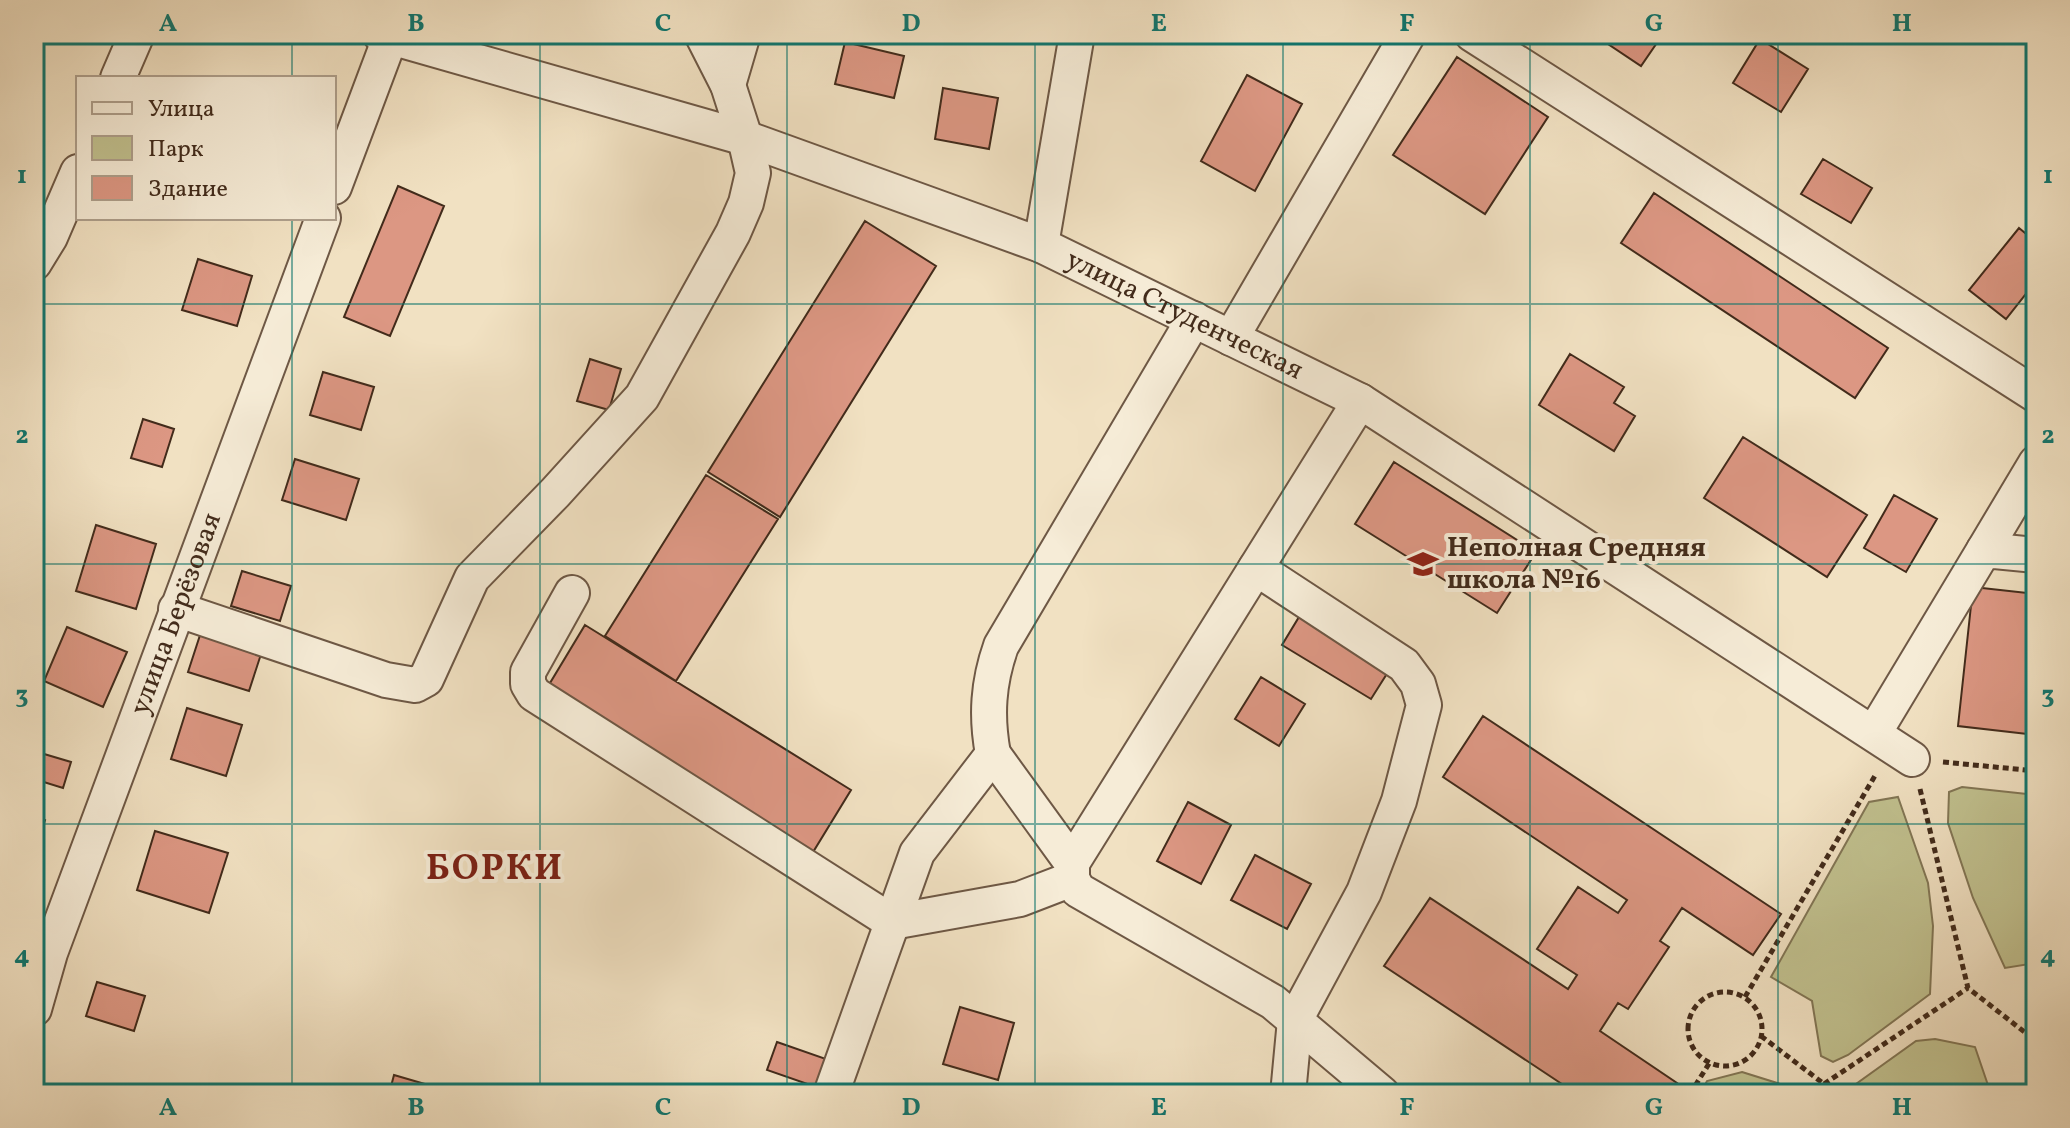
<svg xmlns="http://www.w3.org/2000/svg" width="2070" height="1128" viewBox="0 0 2070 1128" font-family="Vollkorn,serif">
	<rect width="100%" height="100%" fill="#f1e1c2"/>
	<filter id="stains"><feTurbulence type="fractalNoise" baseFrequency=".0025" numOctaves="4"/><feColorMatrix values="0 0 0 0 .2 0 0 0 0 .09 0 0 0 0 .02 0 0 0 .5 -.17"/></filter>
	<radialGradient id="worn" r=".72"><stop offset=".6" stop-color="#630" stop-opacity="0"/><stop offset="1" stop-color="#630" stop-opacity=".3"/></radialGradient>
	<path fill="#c1c18f" stroke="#827655" stroke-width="2" d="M 1962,787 L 2036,795 L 2036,963 L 2005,968 L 1973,898 L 1948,823 L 1949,792 Z
		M 1898,797 L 1928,883 L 1933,926 L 1930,994 L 1848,1055 L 1833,1062 L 1821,1056 L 1812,1001 L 1771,977 L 1869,802 Z
		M 1935,1039 L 1975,1047 L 1991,1094 L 1842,1094 L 1916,1041 Z
		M 1742,1072 L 1809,1093 L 1810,1094 L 1700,1094 L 1707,1081 Z"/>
	<path fill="#dc9783" stroke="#422b1b" stroke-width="2" d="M 34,34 L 42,34 L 34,52 Z
		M 1593,34 L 1663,34 L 1641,66 Z
		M 1956,34 L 1974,34 L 1964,43 Z
		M 1760,39 L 1808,69 L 1781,112 L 1733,83 Z
		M 845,42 L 904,56 L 894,98 L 835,84 Z
		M 1457,57 L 1548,117 L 1485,214 L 1393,155 Z
		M 1247,75 L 1302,104 L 1255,191 L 1201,161 Z
		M 943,88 L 998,98 L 989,149 L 935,139 Z
		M 1823,159 L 1872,188 L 1851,223 L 1801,194 Z
		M 398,186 L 444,206 L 390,336 L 344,317 Z
		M 1654,193 L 1888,348 L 1855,398 L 1621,243 Z
		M 865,221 L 936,266 L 780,517 L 708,472 Z
		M 2019,228 L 2036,242 L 2036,281 L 2006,319 L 1969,290 Z
		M 198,259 L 252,276 L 237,326 L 182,310 Z
		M 1570,354 L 1624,387 L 1614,403 L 1635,416 L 1614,451 L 1539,405 Z
		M 590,359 L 621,369 L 609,410 L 577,401 Z
		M 323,372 L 374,387 L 361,430 L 310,415 Z
		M 143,419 L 174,429 L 162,467 L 131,458 Z
		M 1743,437 L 1867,515 L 1827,577 L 1704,498 Z
		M 295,459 L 359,479 L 346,520 L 282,500 Z
		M 1394,462 L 1536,552 L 1497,613 L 1355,524 Z
		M 706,475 L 778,519 L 676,681 L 605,636 Z
		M 1894,495 L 1937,519 L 1906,572 L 1864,548 Z
		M 96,525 L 156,544 L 136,609 L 76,591 Z
		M 242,571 L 291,586 L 280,621 L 231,606 Z
		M 1973,587 L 2036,594 L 2036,735 L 1958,726 Z
		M 1299,617 L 1388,672 L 1371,699 L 1282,645 Z
		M 585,625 L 851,790 L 810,857 L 544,693 Z
		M 67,627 L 127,652 L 103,707 L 44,681 Z
		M 202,629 L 263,648 L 249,691 L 188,672 Z
		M 1261,677 L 1305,704 L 1279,746 L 1235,719 Z
		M 187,708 L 242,725 L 226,776 L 171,759 Z
		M 1483,716 L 1781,914 L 1753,955 L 1682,908 L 1660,941 L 1669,947 L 1628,1009 L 1618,1003 L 1600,1031 L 1677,1083 L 1669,1094 L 1577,1094 L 1384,966 L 1430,898 L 1568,989 L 1577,975 L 1537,949 L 1578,887 L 1618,913 L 1627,900 L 1443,777 Z
		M 34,751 L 71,762 L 63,788 L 34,779 Z
		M 1188,802 L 1231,825 L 1201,884 L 1157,861 Z
		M 34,816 L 45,820 L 34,854 Z
		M 155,831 L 228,853 L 209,913 L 137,890 Z
		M 1255,855 L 1311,884 L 1287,929 L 1231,900 Z
		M 97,982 L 145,996 L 134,1031 L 86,1016 Z
		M 960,1007 L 1014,1023 L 998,1080 L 943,1064 Z
		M 777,1042 L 826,1059 L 816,1087 L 767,1070 Z
		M 394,1075 L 442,1089 L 441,1094 L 389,1094 Z"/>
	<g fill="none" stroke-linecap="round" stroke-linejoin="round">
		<g stroke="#6e5845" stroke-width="38">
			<g id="minor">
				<path id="s1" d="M 380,34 L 745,138 L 1041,245 L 1360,401 L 1912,759"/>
				<path d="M 1472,34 L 2036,395"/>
				<path d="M 118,78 L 137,34"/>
				<path d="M 728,85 L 743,34"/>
				<path d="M 334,187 L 390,38"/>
				<path d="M 1041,245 L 1077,34"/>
				<path d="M 34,263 L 50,237 L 78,172"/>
				<path d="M 1231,338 L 1408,34"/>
				<path d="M 1360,401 L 1072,863 L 1072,879 L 1078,890 L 1273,1002 L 1382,1094"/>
				<path d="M 1984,550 L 2036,463"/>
				<path d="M 1256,568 L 1404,665 L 1418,684 L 1424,705 L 1399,801 L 1364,892 L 1295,1020 L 1288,1094"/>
				<path d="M 572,593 L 528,672 L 528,684 L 534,694 L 892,922 L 1020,899 L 1072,879"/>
				<path d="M 176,609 L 386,680 L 415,685 L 426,679 L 472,578 L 555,493 L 642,397 L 733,233 L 746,203 L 753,173 L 745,138 L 728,85 L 702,34"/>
				<path d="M 1874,733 L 1984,550 L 2036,555"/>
				<path d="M 993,754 L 1072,863"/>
				<path id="s2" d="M 34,1009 L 50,953 L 323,218"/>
				<path d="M 831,1094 L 917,853 L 993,754 C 986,716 988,683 1001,646 L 1194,319"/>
			</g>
		</g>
		<path stroke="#422b1b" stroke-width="5" stroke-dasharray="6 4" stroke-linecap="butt" d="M 1943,762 L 2036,771
			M 1920,789 L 1968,988 L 2036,1041
			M1688 1029a37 37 0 1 1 74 0a37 37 0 1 1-74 0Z
			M 1745,997 L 1876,774
			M 1761,1036 L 1824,1084 L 1828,1094
			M 1824,1084 L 1968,988
			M 1690,1094 L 1710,1062"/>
		<use href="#minor" stroke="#f6ecd7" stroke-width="34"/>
	</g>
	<path fill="none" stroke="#0f766e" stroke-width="2" stroke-opacity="0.55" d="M 292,34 L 292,78M 540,34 L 540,1094M 787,34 L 787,1094M 1035,34 L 1035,1094M 1283,34 L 1283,1094M 1530,34 L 1530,1094M 1778,34 L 1778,1094M 292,218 L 292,1094M 34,304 L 2036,304M 34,564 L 2036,564M 34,824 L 2036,824"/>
	<defs>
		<g id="school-bare" transform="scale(2.4)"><path d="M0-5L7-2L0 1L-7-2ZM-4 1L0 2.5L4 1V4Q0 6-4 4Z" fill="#8f2418" stroke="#f6ecd7" stroke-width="2.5" paint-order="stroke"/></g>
	</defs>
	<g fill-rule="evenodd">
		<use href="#school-bare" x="1423" y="564"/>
	</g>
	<g text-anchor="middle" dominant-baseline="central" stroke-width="8" stroke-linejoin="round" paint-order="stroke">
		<g font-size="28" fill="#422b1b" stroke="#f6ecd7">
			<text stroke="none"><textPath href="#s1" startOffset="854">улица Студенческая</textPath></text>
			<text stroke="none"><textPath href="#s2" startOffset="420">улица Берёзовая</textPath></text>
		</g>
		<g font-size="28" font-weight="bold" fill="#422b1b" stroke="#f6ecd7" text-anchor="start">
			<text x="1447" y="548">Неполная Средняя<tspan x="1447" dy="32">школа №16</tspan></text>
		</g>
		<g font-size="36" font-weight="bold" letter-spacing="2" fill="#7a1f14" stroke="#f6ecd7">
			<text x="495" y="870">БОРКИ</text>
		</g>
	</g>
	<rect width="2070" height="1128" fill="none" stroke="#f1e1c2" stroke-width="88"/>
	<rect x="76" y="76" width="260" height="144" fill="#f6ecd7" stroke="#ae9f8c" stroke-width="2"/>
	<rect x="92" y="102" width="40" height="12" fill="#f6ecd7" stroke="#ae9f8c" stroke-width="2"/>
	<text x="148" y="116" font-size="24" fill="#422b1b">Улица</text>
	<rect x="92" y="136" width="40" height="24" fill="#c1c18f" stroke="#ae9f8c" stroke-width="2"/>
	<text x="148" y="156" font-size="24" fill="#422b1b">Парк</text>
	<rect x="92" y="176" width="40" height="24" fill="#dc9783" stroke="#ae9f8c" stroke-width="2"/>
	<text x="148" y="196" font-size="24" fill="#422b1b">Здание</text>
	<rect x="44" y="44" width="1982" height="1040" fill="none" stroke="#0f766e" stroke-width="3"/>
	<g font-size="26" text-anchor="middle" font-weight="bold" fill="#0f766e">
		<text x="168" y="31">A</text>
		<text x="416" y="31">B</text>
		<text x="663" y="31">C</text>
		<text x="911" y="31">D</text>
		<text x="1159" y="31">E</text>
		<text x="1407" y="31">F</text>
		<text x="1654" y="31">G</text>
		<text x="1902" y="31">H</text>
		<text x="22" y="183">1</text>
		<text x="2048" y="183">1</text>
		<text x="22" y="443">2</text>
		<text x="2048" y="443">2</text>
		<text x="22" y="703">3</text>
		<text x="2048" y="703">3</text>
		<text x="22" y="963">4</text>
		<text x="2048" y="963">4</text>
		<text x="168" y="1115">A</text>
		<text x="416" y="1115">B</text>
		<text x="663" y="1115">C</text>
		<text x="911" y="1115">D</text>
		<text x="1159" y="1115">E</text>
		<text x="1407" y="1115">F</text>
		<text x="1654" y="1115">G</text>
		<text x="1902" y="1115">H</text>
	</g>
	<rect width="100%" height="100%" filter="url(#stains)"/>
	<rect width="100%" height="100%" fill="url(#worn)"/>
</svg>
